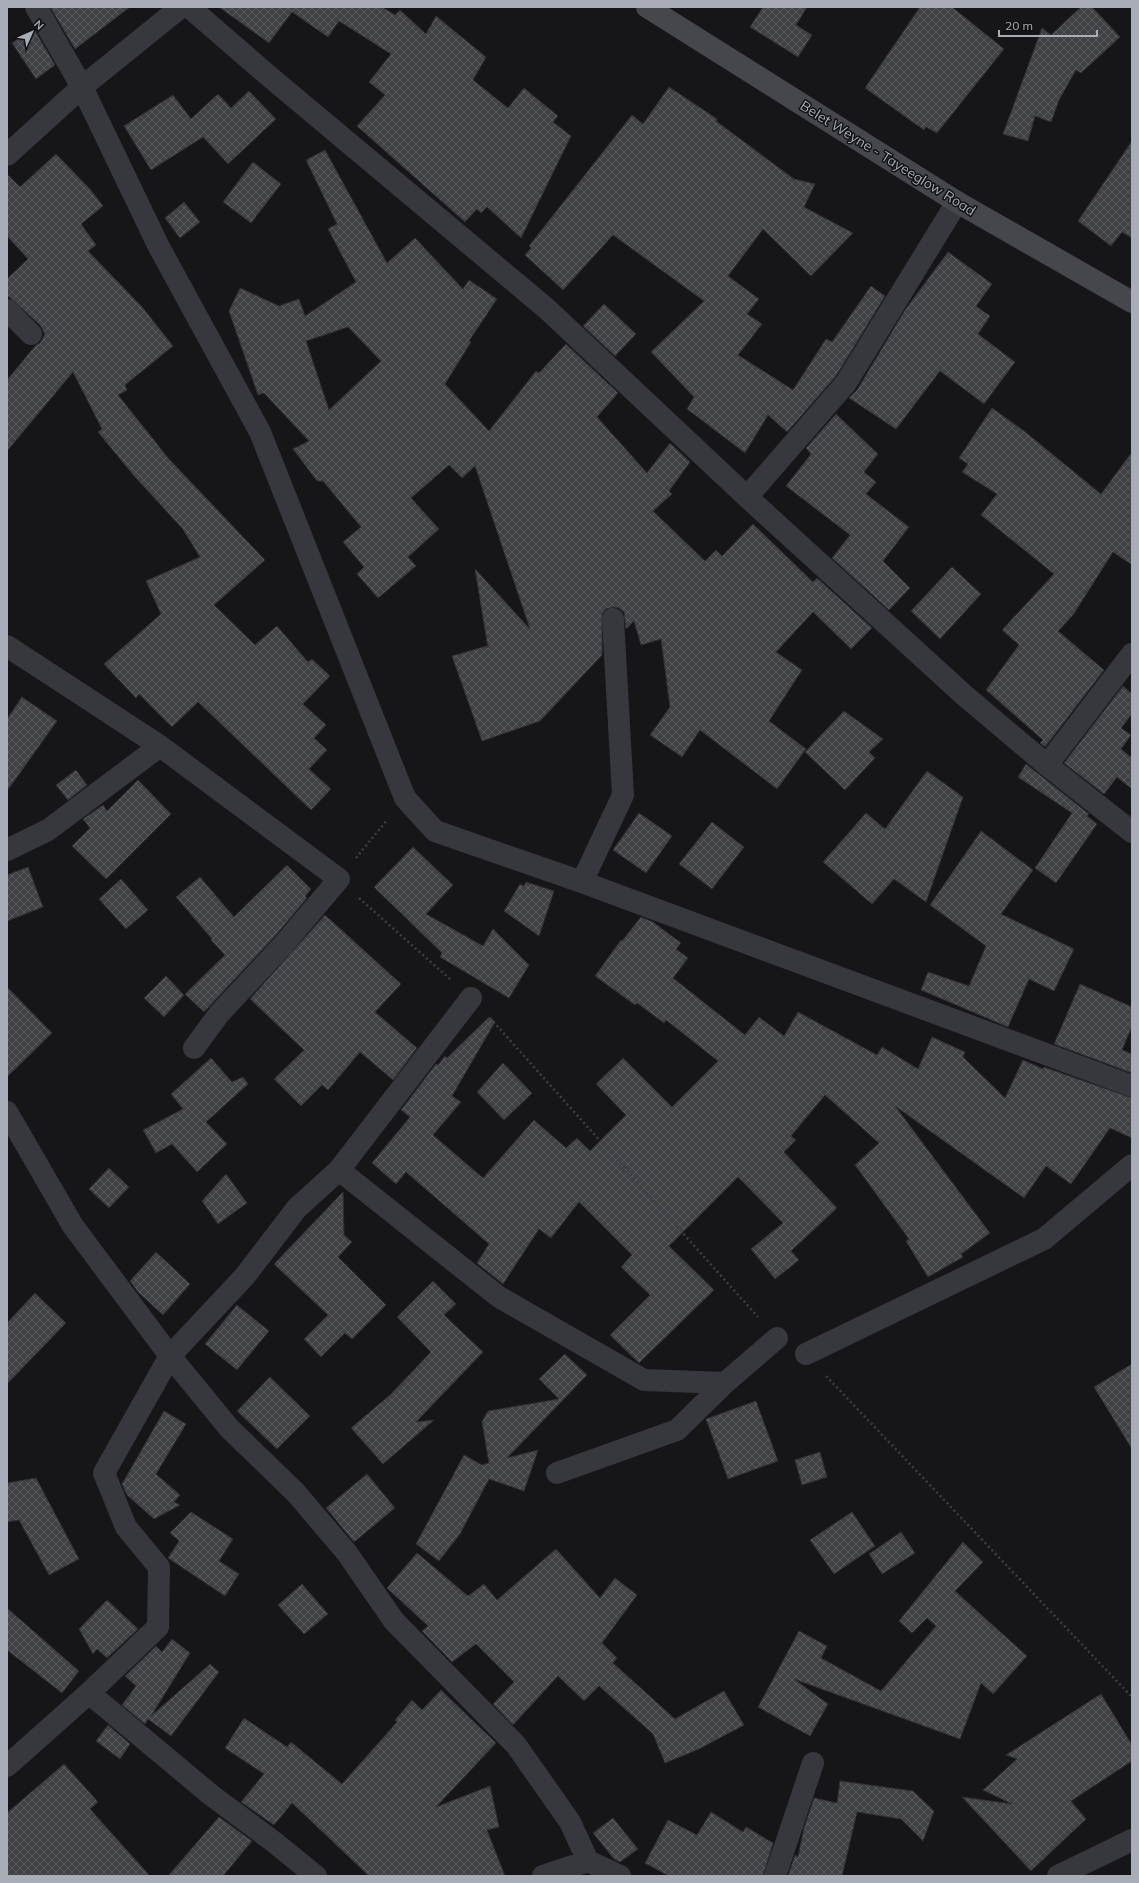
<svg xmlns="http://www.w3.org/2000/svg" width="1139" height="1883" viewBox="0 0 1139 1883" font-family="Mulish,sans-serif">
	<defs>
		<pattern id="building-cross-hatch" width="8" height="8" patternUnits="userSpaceOnUse"><rect width="8" height="8" fill="#404145"/><path d="M0 0l8 8M0 8l8-8" fill="none" stroke="#595a5e"/></pattern>
	</defs>
	<rect width="100%" height="100%" fill="#161618"/>
	<path fill="url(#building-cross-hatch)" stroke="#303034" fill-rule="evenodd" d="M 50,7 L 130,7 L 75,49 Z
		M 219,7 L 382,7 L 395,15 L 400,10 L 426,34 L 436,16 L 486,57 L 473,80 L 508,108 L 524,88 L 558,116 L 553,122 L 571,136 L 521,238 L 487,207 L 481,213 L 477,209 L 465,222 L 357,126 L 385,95 L 369,82 L 391,54 L 339,21 L 328,37 L 292,12 L 269,43 Z
		M 763,7 L 807,7 L 796,25 L 812,35 L 798,57 L 750,27 Z
		M 920,7 L 952,7 L 1004,49 L 937,133 L 926,127 L 924,130 L 865,88 Z
		M 1081,7 L 1092,7 L 1120,37 L 1081,73 L 1076,70 L 1059,100 L 1051,122 L 1035,116 L 1028,141 L 1003,134 L 1042,28 L 1051,35 Z
		M 34,29 L 55,65 L 36,79 L 12,43 Z
		M 669,87 L 717,119 L 716,121 L 794,179 L 815,184 L 804,207 L 853,233 L 811,276 L 763,229 L 728,276 L 759,299 L 747,314 L 762,324 L 738,355 L 793,390 L 826,339 L 832,342 L 871,286 L 885,296 L 836,376 L 787,432 L 768,415 L 745,453 L 687,409 L 694,397 L 651,352 L 704,301 L 613,235 L 563,290 L 525,255 L 531,248 L 529,246 L 632,115 L 643,124 Z
		M 249,91 L 276,119 L 228,164 L 203,137 L 151,170 L 124,126 L 173,95 L 191,119 L 218,94 L 231,108 Z
		M 1132,141 L 1132,238 L 1122,232 L 1111,246 L 1078,221 Z
		M 325,150 L 387,263 L 415,238 L 463,289 L 469,280 L 497,299 L 469,341 L 471,342 L 445,384 L 489,431 L 536,371 L 539,373 L 566,344 L 618,393 L 597,417 L 647,473 L 670,443 L 690,462 L 669,491 L 672,494 L 653,511 L 705,561 L 716,550 L 722,556 L 753,524 L 813,582 L 817,578 L 872,628 L 851,649 L 813,612 L 776,652 L 802,670 L 769,721 L 806,749 L 777,789 L 700,730 L 682,757 L 650,735 L 670,707 L 661,639 L 641,645 L 634,621 L 626,629 L 624,612 L 619,608 L 613,607 L 606,609 L 602,614 L 602,655 L 540,721 L 482,741 L 452,656 L 487,646 L 488,648 L 475,569 L 530,629 L 475,466 L 462,478 L 449,465 L 411,498 L 439,529 L 408,557 L 416,566 L 378,598 L 357,574 L 364,567 L 343,542 L 361,527 L 323,481 L 317,481 L 293,449 L 309,441 L 264,393 L 258,395 L 229,311 L 240,288 L 279,306 L 299,299 L 305,316 L 356,282 L 328,229 L 337,224 L 306,160 ZM 348,327 L 381,361 L 329,410 L 306,341 Z
		M 56,154 L 90,189 L 103,206 L 81,224 L 96,245 L 88,251 L 143,308 L 173,346 L 125,385 L 127,390 L 118,395 L 169,459 L 265,560 L 214,605 L 255,645 L 277,626 L 308,662 L 312,659 L 330,676 L 303,704 L 326,725 L 314,738 L 327,750 L 309,769 L 331,789 L 311,810 L 198,702 L 172,727 L 139,694 L 136,698 L 104,664 L 161,614 L 146,581 L 200,557 L 182,528 L 135,477 L 98,432 L 102,429 L 73,372 L 7,451 L 7,380 L 36,345 L 40,343 L 45,334 L 40,325 L 7,295 L 7,279 L 28,259 L 7,236 L 7,174 L 20,187 Z
		M 253,162 L 281,184 L 251,223 L 223,202 Z
		M 184,202 L 200,222 L 180,238 L 165,218 Z
		M 948,252 L 992,284 L 976,306 L 990,316 L 978,334 L 1015,362 L 984,404 L 940,371 L 896,429 L 849,398 L 857,390 L 905,310 Z
		M 604,304 L 636,334 L 615,356 L 583,326 Z
		M 992,408 L 1024,431 L 1101,494 L 1132,452 L 1132,565 L 1113,552 L 1073,615 L 1058,631 L 1104,670 L 1045,747 L 1040,743 L 1043,740 L 986,690 L 1019,645 L 1002,630 L 1054,574 L 981,515 L 997,494 L 962,472 L 968,464 L 959,458 Z
		M 836,414 L 878,454 L 864,472 L 876,482 L 866,494 L 909,527 L 883,561 L 910,588 L 889,610 L 832,558 L 850,535 L 786,486 L 811,454 L 806,448 Z
		M 952,567 L 981,594 L 940,639 L 911,611 Z
		M 1123,686 L 1132,694 L 1132,714 L 1121,728 L 1131,735 L 1121,749 L 1132,758 L 1132,789 L 1117,777 L 1104,794 L 1064,763 Z
		M 22,697 L 57,721 L 7,791 L 7,719 Z
		M 844,711 L 883,739 L 869,752 L 875,758 L 845,790 L 805,752 Z
		M 1026,764 L 1089,814 L 1087,816 L 1097,824 L 1056,883 L 1035,868 L 1072,813 L 1018,777 Z
		M 76,770 L 87,785 L 68,800 L 56,785 Z
		M 927,771 L 963,797 L 926,902 L 894,879 L 872,904 L 823,862 L 866,813 L 885,829 Z
		M 138,780 L 171,814 L 106,879 L 72,846 L 90,828 L 83,819 L 103,805 L 107,811 Z
		M 639,813 L 672,836 L 646,873 L 613,850 Z
		M 712,822 L 744,847 L 712,889 L 679,864 Z
		M 981,831 L 1033,870 L 1001,914 L 1074,949 L 1054,991 L 1029,979 L 1008,1027 L 921,990 L 928,972 L 969,986 L 986,946 L 930,905 Z
		M 413,847 L 453,885 L 426,914 L 483,946 L 493,929 L 529,965 L 509,998 L 440,957 L 442,953 L 374,887 Z
		M 287,865 L 311,889 L 305,896 L 307,898 L 275,936 L 204,1012 L 185,994 L 225,955 L 211,940 L 212,939 L 176,897 L 200,877 L 234,917 Z
		M 28,867 L 43,907 L 7,921 L 7,875 Z
		M 121,879 L 148,910 L 126,929 L 99,899 Z
		M 526,882 L 554,891 L 539,936 L 504,911 L 520,884 L 524,886 Z
		M 325,915 L 401,984 L 375,1012 L 417,1048 L 393,1080 L 360,1052 L 328,1090 L 322,1085 L 301,1106 L 274,1079 L 304,1050 L 250,999 Z
		M 641,917 L 653,922 L 681,943 L 676,949 L 688,958 L 673,978 L 745,1035 L 759,1017 L 784,1036 L 798,1012 L 877,1055 L 882,1047 L 918,1069 L 932,1037 L 965,1052 L 963,1057 L 1005,1098 L 1023,1060 L 1043,1069 L 1044,1067 L 1132,1098 L 1132,1138 L 1110,1128 L 1071,1184 L 1046,1166 L 1024,1198 L 895,1106 L 990,1233 L 961,1254 L 963,1257 L 928,1277 L 906,1241 L 909,1239 L 855,1165 L 879,1143 L 825,1095 L 791,1136 L 796,1140 L 784,1152 L 837,1208 L 791,1251 L 799,1260 L 775,1279 L 751,1249 L 783,1223 L 738,1177 L 669,1246 L 714,1290 L 639,1363 L 610,1335 L 650,1295 L 621,1267 L 632,1255 L 579,1202 L 551,1238 L 539,1229 L 503,1284 L 477,1263 L 489,1244 L 406,1172 L 396,1184 L 372,1163 L 410,1117 L 401,1110 L 436,1064 L 438,1065 L 445,1056 L 447,1058 L 489,1017 L 495,1022 L 452,1096 L 461,1102 L 433,1135 L 483,1178 L 534,1120 L 566,1148 L 577,1138 L 590,1151 L 626,1115 L 596,1084 L 623,1058 L 672,1107 L 718,1061 L 666,1020 L 664,1023 L 637,1003 L 635,1005 L 595,976 L 621,940 L 622,941 Z
		M 166,976 L 184,995 L 164,1017 L 144,998 Z
		M 1080,984 L 1132,1007 L 1132,1026 L 1122,1050 L 1132,1054 L 1132,1073 L 1054,1044 Z
		M 7,987 L 52,1033 L 7,1077 Z
		M 211,1058 L 232,1082 L 243,1077 L 248,1084 L 206,1122 L 227,1144 L 197,1172 L 172,1144 L 156,1153 L 143,1130 L 183,1109 L 171,1094 Z
		M 503,1063 L 532,1093 L 504,1120 L 477,1092 Z
		M 109,1168 L 129,1187 L 109,1208 L 89,1189 Z
		M 226,1174 L 247,1203 L 218,1224 L 202,1201 Z
		M 343,1192 L 344,1235 L 352,1242 L 338,1257 L 386,1305 L 352,1339 L 345,1333 L 321,1357 L 304,1339 L 328,1315 L 274,1264 Z
		M 156,1252 L 190,1284 L 163,1315 L 138,1292 L 130,1281 Z
		M 433,1281 L 456,1304 L 444,1315 L 483,1352 L 416,1422 L 434,1420 L 383,1464 L 351,1428 L 391,1394 L 431,1352 L 397,1317 Z
		M 35,1293 L 66,1323 L 7,1384 L 7,1323 Z
		M 237,1305 L 269,1331 L 237,1370 L 205,1344 Z
		M 565,1354 L 587,1375 L 507,1458 L 538,1450 L 524,1491 L 489,1479 L 460,1534 L 439,1561 L 416,1544 L 464,1455 L 482,1465 L 489,1463 L 482,1422 L 488,1411 L 559,1399 L 539,1379 Z
		M 1132,1364 L 1132,1449 L 1094,1387 Z
		M 270,1377 L 310,1416 L 277,1449 L 237,1411 Z
		M 756,1401 L 778,1461 L 728,1479 L 706,1419 Z
		M 164,1411 L 186,1424 L 156,1474 L 180,1495 L 174,1502 L 180,1505 L 154,1519 L 127,1495 L 122,1484 Z
		M 820,1452 L 827,1477 L 802,1485 L 795,1460 Z
		M 367,1474 L 395,1508 L 354,1542 L 326,1508 Z
		M 36,1478 L 79,1559 L 49,1575 L 19,1520 L 7,1522 L 7,1483 Z
		M 191,1512 L 233,1539 L 219,1561 L 239,1574 L 225,1596 L 168,1558 L 179,1541 L 170,1533 Z
		M 852,1512 L 875,1546 L 834,1574 L 810,1540 Z
		M 901,1532 L 915,1553 L 882,1574 L 869,1554 Z
		M 963,1542 L 983,1562 L 955,1591 L 1027,1656 L 993,1694 L 981,1683 L 960,1739 L 794,1679 L 828,1704 L 810,1736 L 758,1707 L 799,1631 L 827,1646 L 821,1658 L 881,1691 L 936,1626 L 927,1618 L 912,1633 L 899,1621 Z
		M 556,1549 L 600,1598 L 615,1578 L 637,1595 L 602,1643 L 617,1658 L 613,1663 L 675,1719 L 724,1691 L 744,1725 L 699,1749 L 665,1763 L 653,1734 L 599,1686 L 584,1701 L 558,1676 L 513,1725 L 493,1704 L 514,1682 L 476,1644 L 452,1662 L 422,1631 L 428,1626 L 387,1588 L 417,1553 L 468,1596 L 484,1584 L 497,1600 Z
		M 302,1584 L 328,1614 L 304,1634 L 278,1605 Z
		M 107,1600 L 138,1629 L 107,1658 L 97,1649 L 93,1654 L 79,1629 Z
		M 7,1608 L 79,1671 L 62,1693 L 7,1650 Z
		M 172,1639 L 190,1653 L 151,1716 L 210,1664 L 219,1672 L 171,1736 L 148,1719 L 145,1724 L 122,1705 L 136,1686 L 125,1676 L 156,1646 L 162,1652 Z
		M 441,1690 L 496,1743 L 436,1807 L 490,1786 L 499,1827 L 487,1830 L 505,1876 L 369,1876 L 292,1803 L 274,1825 L 241,1802 L 264,1774 L 225,1748 L 244,1718 L 287,1747 L 291,1742 L 342,1784 L 397,1722 L 395,1720 L 412,1700 L 422,1710 Z
		M 1101,1694 L 1132,1745 L 1132,1761 L 1071,1801 L 1086,1819 L 1031,1871 L 962,1797 L 1012,1804 L 983,1790 L 1017,1759 L 1006,1755 Z
		M 108,1725 L 130,1744 L 120,1759 L 96,1741 Z
		M 64,1764 L 98,1802 L 90,1809 L 150,1876 L 7,1876 L 7,1813 Z
		M 840,1781 L 913,1791 L 934,1811 L 923,1841 L 901,1819 L 857,1812 L 842,1876 L 788,1876 L 795,1855 L 798,1857 L 804,1828 L 814,1798 L 837,1803 Z
		M 711,1812 L 743,1832 L 746,1827 L 773,1843 L 763,1876 L 669,1876 L 645,1863 L 668,1820 L 697,1835 Z
		M 219,1817 L 252,1841 L 223,1876 L 168,1876 Z
		M 613,1818 L 638,1849 L 620,1862 L 614,1859 L 593,1833 Z"/>
	<g fill="none" stroke-linecap="round" stroke-linejoin="round">
		<path stroke="#3d3f44" stroke-width="2.5" stroke-dasharray="2 3" stroke-linecap="butt" d="M 356,858 L 387,820
			M 359,898 L 451,980
			M 490,1018 L 758,1317
			M 826,1376 L 1132,1697"/>
		<path stroke="#37383d" stroke-width="22" d="M 36,7 L 82,87 L 159,247 L 260,432 L 405,798 L 435,831 L 582,882 L 1132,1086
			M 189,7 L 270,77 L 547,309 L 747,497 L 964,695 L 1047,765 L 1132,832
			M 7,155 L 82,87 L 181,7
			M 7,310 L 31,334
			M 747,497 L 846,383 L 957,202
			M 7,646 L 160,746 L 339,879 L 284,944 L 219,1014 L 194,1048
			M 1047,765 L 1132,654
			M 7,850 L 48,830 L 160,746
			M 582,882 L 623,795 L 613,619
			M 7,1112 L 73,1226 L 170,1356 L 229,1428 L 296,1493 L 347,1553 L 394,1621 L 516,1745 L 570,1822 L 588,1861 L 620,1876
			M 339,1170 L 499,1297 L 644,1380 L 725,1383
			M 806,1354 L 1044,1239 L 1132,1165
			M 557,1473 L 677,1430 L 725,1383 L 777,1338
			M 89,1693 L 211,1795 L 274,1842 L 316,1876
			M 7,1766 L 89,1693 L 158,1627 L 159,1567 L 126,1527 L 104,1473 L 170,1356 L 245,1276 L 297,1208 L 339,1170 L 471,998
			M 543,1876 L 588,1861
			M 775,1876 L 813,1763
			M 1058,1876 L 1132,1840"/>
		<path stroke="#45474d" stroke-width="22" d="M 647,7 L 957,202 L 1132,302"/>
	</g>
	<g text-anchor="middle" dominant-baseline="central" stroke-width="3" stroke-linejoin="round" paint-order="stroke">
		<g font-size="14" fill="#a8adb8" stroke="#111113">
			<text transform="translate(888 158) rotate(32)">Belet Weyne - Tayeeglow Road</text>
		</g>
	</g>
	<rect width="1139" height="1883" fill="none" stroke="#a8adb8" stroke-width="16"/>
	<g transform="translate(32 32) rotate(45)" stroke="#111113" stroke-width="3" paint-order="stroke">
	<path d="M0-3L7 15L0 10L-7 15Z" fill="#a8adb8"/>
	<text y="-6" font-size="11" font-weight="bold" text-anchor="middle" fill="#a8adb8">N</text>
	</g>
	<path d="M999 30v6h98v-6" fill="none" stroke="#a8adb8" stroke-width="2"/>
	<text x="1005" y="30" font-size="12" fill="#a8adb8" stroke="#111113" stroke-width="3" paint-order="stroke">20 m</text>
</svg>
